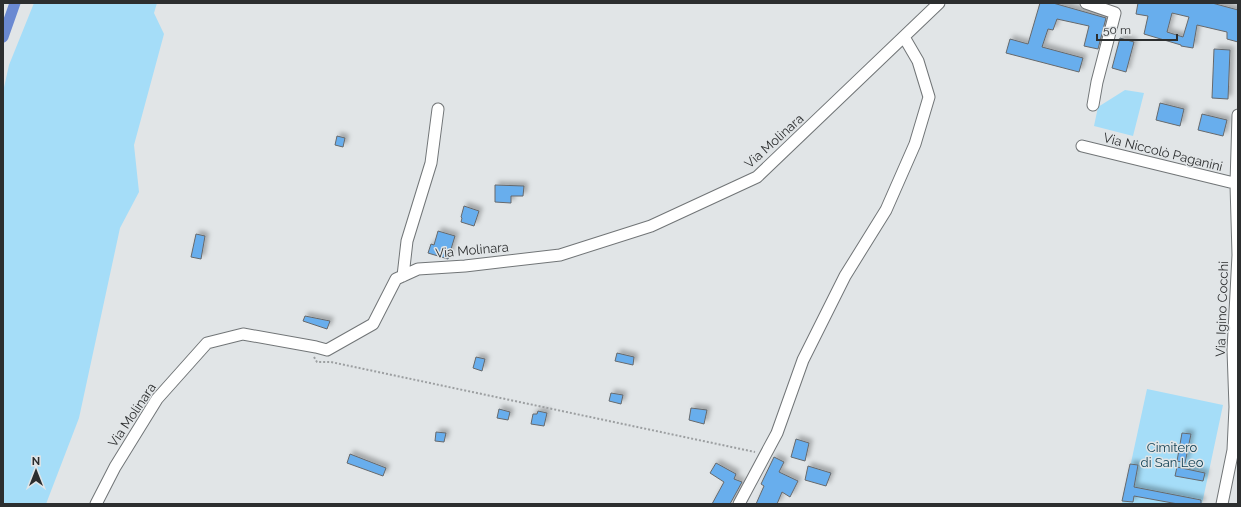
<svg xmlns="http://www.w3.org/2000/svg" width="1241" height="507" viewBox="0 0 1241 507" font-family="Raleway,sans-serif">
	<defs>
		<filter id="shadow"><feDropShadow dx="3.5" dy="-3.5" stdDeviation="2" flood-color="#0004"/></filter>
	</defs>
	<rect width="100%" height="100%" fill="#e1e5e7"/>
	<path fill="#a5ddf8" d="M 34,3 L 157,3 L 154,13 L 164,34 L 134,145 L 139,192 L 120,228 L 79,418 L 46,504 L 3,504 L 3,92 L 9,65 Z
		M 1125,90 L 1144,93 L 1133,136 L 1094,126 L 1098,107 Z
		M 1147,389 L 1223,405 L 1202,504 L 1122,504 Z"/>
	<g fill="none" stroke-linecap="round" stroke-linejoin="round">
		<path stroke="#6a89d2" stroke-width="11" d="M 3,37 L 15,3"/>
	</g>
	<path fill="#68aeed" stroke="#66696c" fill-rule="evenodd" filter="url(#shadow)" d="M 1040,3 L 1053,3 L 1106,18 L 1098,49 L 1084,46 L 1089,26 L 1057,19 L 1053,30 L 1048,29 L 1042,47 L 1083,58 L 1079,72 L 1006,53 L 1010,39 L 1028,44 Z
		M 1138,3 L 1212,3 L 1238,10 L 1238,42 L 1227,39 L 1227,32 L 1197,25 L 1193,48 L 1181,46 L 1181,45 L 1144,34 L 1148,16 L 1136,14 ZM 1172,13 L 1189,17 L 1183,37 L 1167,32 Z
		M 1120,38 L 1134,42 L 1126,72 L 1112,68 Z
		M 1214,49 L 1230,50 L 1228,99 L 1212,98 Z
		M 1160,103 L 1184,109 L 1180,126 L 1156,120 Z
		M 1202,114 L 1227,120 L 1223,136 L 1198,130 Z
		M 337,136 L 345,138 L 343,147 L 335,145 Z
		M 495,185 L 524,186 L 523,196 L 511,196 L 511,203 L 495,202 Z
		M 464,206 L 479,211 L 474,226 L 461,222 L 462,218 L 461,217 Z
		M 438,231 L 455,236 L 448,259 L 428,253 L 431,244 L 434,245 Z
		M 196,234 L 205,236 L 201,259 L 191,257 Z
		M 305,316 L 330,321 L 327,329 L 303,321 Z
		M 617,353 L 634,357 L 633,365 L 615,361 Z
		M 476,357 L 485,359 L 482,371 L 473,368 Z
		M 611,393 L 623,395 L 621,404 L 609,401 Z
		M 691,408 L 707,410 L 704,424 L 689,420 Z
		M 499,409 L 510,412 L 508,420 L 497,418 Z
		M 538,411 L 547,413 L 544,426 L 531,424 L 533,414 L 537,414 Z
		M 436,432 L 446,433 L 444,442 L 435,441 Z
		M 1182,433 L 1191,434 L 1185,463 L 1177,461 Z
		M 796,439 L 809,443 L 805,461 L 791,457 Z
		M 350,454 L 386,468 L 383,476 L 347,463 Z
		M 774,457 L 784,462 L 779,472 L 798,481 L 790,497 L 782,492 L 777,504 L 756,504 L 764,486 L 761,484 Z
		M 716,463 L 736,474 L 734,479 L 742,482 L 730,504 L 712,504 L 724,482 L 710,473 Z
		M 1130,464 L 1138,465 L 1134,487 L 1201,500 L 1201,504 L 1178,504 L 1134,496 L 1133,502 L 1122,501 Z
		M 808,466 L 831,473 L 826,486 L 805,480 Z
		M 1177,467 L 1205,473 L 1203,481 L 1175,476 Z"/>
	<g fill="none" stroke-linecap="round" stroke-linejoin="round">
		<g stroke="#717577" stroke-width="13">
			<path id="minor" d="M 1086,3 L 1115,13 L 1097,82 L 1093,105
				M 1082,146 L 1238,184
				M 403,276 L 407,241 L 431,163 L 438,109
				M 96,504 L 115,467 L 157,399 L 207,343 L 243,334 L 316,347 L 327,350 L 373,324 L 396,279 L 418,269 L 465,266 L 560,255 L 651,226 L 757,177 L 939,3
				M 739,504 L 777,433 L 803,360 L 845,276 L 886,210 L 915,144 L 929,97 L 918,61 L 904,37
				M 1222,504 L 1233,450 L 1235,407 L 1233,350 L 1238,255 L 1236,184 L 1238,115"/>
		</g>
		<path stroke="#9c9fa1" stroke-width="2" stroke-dasharray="2 2" stroke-linecap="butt" d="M 314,357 L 317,362 L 331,362 L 755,452"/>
		<use href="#minor" stroke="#fff" stroke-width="11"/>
	</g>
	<g text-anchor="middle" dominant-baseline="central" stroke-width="3" stroke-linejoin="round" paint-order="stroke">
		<g font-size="13" fill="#2c2e2f" stroke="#e1e5e7">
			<text transform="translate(774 141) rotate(-42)">Via Molinara</text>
			<text transform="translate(1163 152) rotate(14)">Via Niccolò Paganini</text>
			<text transform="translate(472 250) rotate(-5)">Via Molinara</text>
			<text transform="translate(1222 309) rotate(-88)">Via Igino Cocchi</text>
			<text transform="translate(132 415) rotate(-56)">Via Molinara</text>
		</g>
		<g font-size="13" fill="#144255" stroke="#e1e5e7">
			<text x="1172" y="447">Cimitero<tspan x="1172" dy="15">di San Leo</tspan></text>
		</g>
	</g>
	<rect width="1241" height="507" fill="none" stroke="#2c2e2f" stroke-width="8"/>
	<g transform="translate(36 471)" stroke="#e1e5e7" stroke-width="3" paint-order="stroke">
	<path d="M0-3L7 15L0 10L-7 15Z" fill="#2c2e2f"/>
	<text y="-6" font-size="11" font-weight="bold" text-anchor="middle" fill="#2c2e2f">N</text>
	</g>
	<path d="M1097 34v6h80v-6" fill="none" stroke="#2c2e2f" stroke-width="2"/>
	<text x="1103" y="34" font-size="12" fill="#2c2e2f" stroke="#e1e5e7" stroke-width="3" paint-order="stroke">50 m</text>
</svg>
